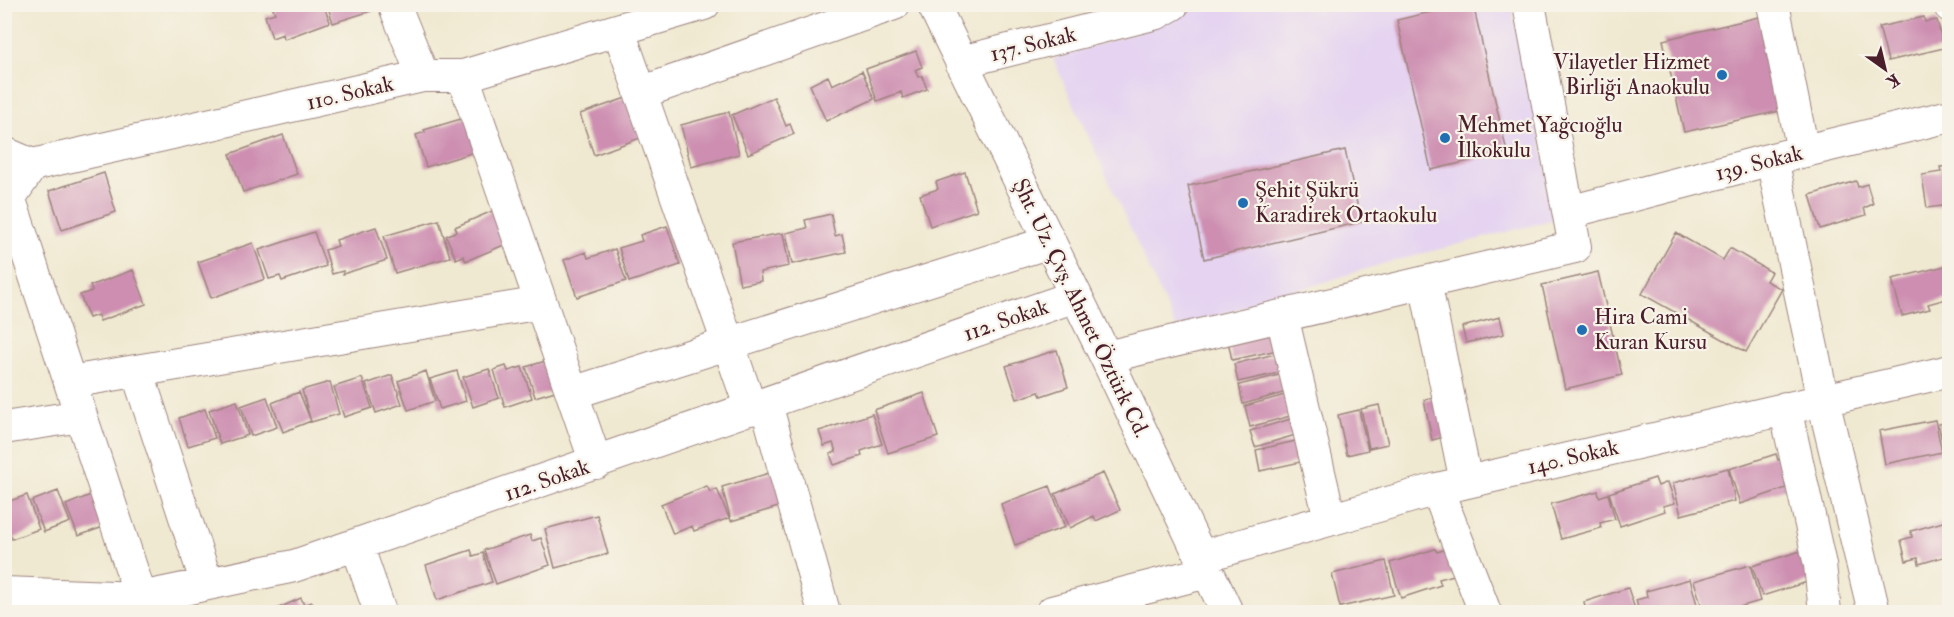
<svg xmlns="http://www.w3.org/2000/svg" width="1954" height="617" viewBox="0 0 1954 617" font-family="'IM FELL Double Pica',serif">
	<rect width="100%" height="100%" fill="#f7f3e8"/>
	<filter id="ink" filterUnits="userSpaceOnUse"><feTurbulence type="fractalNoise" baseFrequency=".0167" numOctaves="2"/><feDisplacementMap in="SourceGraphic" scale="12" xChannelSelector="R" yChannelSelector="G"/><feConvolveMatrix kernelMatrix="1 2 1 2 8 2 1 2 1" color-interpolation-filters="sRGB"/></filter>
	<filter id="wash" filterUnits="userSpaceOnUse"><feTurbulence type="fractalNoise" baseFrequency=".008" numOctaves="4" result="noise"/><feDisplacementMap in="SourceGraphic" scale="24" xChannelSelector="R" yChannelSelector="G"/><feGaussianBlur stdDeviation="1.35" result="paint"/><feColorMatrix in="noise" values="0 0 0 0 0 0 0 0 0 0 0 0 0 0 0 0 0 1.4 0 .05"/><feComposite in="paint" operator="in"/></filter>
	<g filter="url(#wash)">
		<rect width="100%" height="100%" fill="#f0e9d1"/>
		<path fill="#e5d3f1" d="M 1197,5 L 1511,5 L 1557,219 L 1382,264 L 1176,328 L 1053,59 L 1138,32 Z"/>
		<g id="blocks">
			<path fill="#cd8eb1" d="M 276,4 L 323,4 L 330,22 L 284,39 L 283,34 L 272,38 L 265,16 L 275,13 L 272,6 Z
				M 327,4 L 390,4 L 390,5 L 333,23 Z
				M 1464,4 L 1473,4 L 1507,152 L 1431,170 L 1397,20 Z
				M 1759,17 L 1780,111 L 1684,132 L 1663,40 Z
				M 1924,17 L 1925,22 L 1937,20 L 1944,48 L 1888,61 L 1879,27 Z
				M 916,51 L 922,67 L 915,70 L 918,77 L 922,76 L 927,89 L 903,98 L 901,92 L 877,101 L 866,69 Z
				M 862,71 L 874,99 L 826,121 L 810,85 L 828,76 L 832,85 Z
				M 774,97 L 786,126 L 790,124 L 794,134 L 748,154 L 732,115 Z
				M 626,98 L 640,138 L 594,155 L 580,114 Z
				M 729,112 L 739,154 L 691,167 L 681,125 Z
				M 471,116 L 481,150 L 426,167 L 416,135 L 425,132 L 424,130 Z
				M 283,135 L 297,174 L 243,192 L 230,154 Z
				M 1345,150 L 1361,222 L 1204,259 L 1188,186 Z
				M 1950,166 L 1950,205 L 1927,208 L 1922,175 L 1941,172 L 1940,167 Z
				M 965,172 L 977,210 L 930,226 L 920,195 L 938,189 L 936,182 Z
				M 104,173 L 116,212 L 62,230 L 49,191 Z
				M 1856,181 L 1858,187 L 1867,184 L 1873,204 L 1864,208 L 1866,215 L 1820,229 L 1810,195 Z
				M 497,209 L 511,242 L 466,261 L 463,256 L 456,259 L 446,236 L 457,231 L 455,227 Z
				M 831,214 L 835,236 L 842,234 L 846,252 L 792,264 L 786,233 L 807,228 L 805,220 Z
				M 439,220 L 450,257 L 395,273 L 384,236 Z
				M 667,226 L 680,265 L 629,282 L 619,248 L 642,241 L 640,235 Z
				M 376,227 L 387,260 L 343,274 L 343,271 L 332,274 L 325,250 L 338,246 L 336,240 Z
				M 314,232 L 326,266 L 282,281 L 280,276 L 269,279 L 259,250 Z
				M 783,233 L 789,266 L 760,272 L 761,281 L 740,285 L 732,242 Z
				M 1676,233 L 1723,260 L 1730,248 L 1771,272 L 1766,281 L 1782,289 L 1746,352 L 1642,294 Z
				M 253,243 L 265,279 L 211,298 L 198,262 Z
				M 615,249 L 626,281 L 577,297 L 564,260 L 586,252 L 588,258 Z
				M 1949,265 L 1950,298 L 1928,304 L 1930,309 L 1902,316 L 1892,279 Z
				M 133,270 L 146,304 L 100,321 L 98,315 L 89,318 L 80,295 L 92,291 L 90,286 Z
				M 1598,272 L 1622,375 L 1565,389 L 1542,285 Z
				M 1500,317 L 1504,334 L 1466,343 L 1462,327 Z
				M 1274,331 L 1278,350 L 1232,360 L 1228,341 Z
				M 1057,350 L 1068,387 L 1041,396 L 1039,392 L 1017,399 L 1006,366 Z
				M 1279,353 L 1283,372 L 1238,382 L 1234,364 Z
				M 552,359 L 562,389 L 535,397 L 526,367 Z
				M 506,366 L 508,371 L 522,367 L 532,398 L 505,407 L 494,370 Z
				M 489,369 L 499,398 L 473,407 L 463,377 Z
				M 426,371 L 435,401 L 408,410 L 398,381 Z
				M 457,371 L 466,401 L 440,409 L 430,379 Z
				M 1283,374 L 1287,392 L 1243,404 L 1239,385 Z
				M 392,375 L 402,404 L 376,413 L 366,384 Z
				M 362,378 L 372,408 L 344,417 L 334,387 Z
				M 330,382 L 339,414 L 311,422 L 302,390 Z
				M 299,392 L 311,421 L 283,432 L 272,403 Z
				M 924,393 L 938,437 L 888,453 L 874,410 Z
				M 1289,394 L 1294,415 L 1250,427 L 1245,406 Z
				M 1440,396 L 1448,436 L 1432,440 L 1424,400 Z
				M 267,397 L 277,427 L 251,436 L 241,406 Z
				M 237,401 L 248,435 L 220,444 L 209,410 Z
				M 1379,405 L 1388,444 L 1369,448 L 1361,409 Z
				M 205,409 L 215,438 L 188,446 L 179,418 Z
				M 1359,410 L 1368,450 L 1347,455 L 1338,415 Z
				M 872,414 L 882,444 L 861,451 L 862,456 L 834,465 L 830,454 L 836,452 L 833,443 L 824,446 L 819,431 Z
				M 1294,418 L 1299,434 L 1255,447 L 1250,431 Z
				M 1935,420 L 1942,452 L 1885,464 L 1879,431 Z
				M 1950,422 L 1950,456 L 1946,457 L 1938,424 Z
				M 1300,440 L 1305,461 L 1260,471 L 1256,450 Z
				M 1776,454 L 1778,460 L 1788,457 L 1796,480 L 1785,484 L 1786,488 L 1740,504 L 1729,469 Z
				M 1728,468 L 1735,501 L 1681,515 L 1673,483 Z
				M 776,471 L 785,505 L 731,521 L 722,487 Z
				M 1103,473 L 1120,510 L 1096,521 L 1094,516 L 1070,528 L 1055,494 Z
				M 1655,478 L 1658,486 L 1668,482 L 1675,503 L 1663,506 L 1665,511 L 1620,526 L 1609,493 Z
				M 707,486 L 710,492 L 717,489 L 729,518 L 694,531 L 692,526 L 673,534 L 661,504 Z
				M 1050,486 L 1065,527 L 1015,545 L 1001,504 Z
				M 58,491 L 70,522 L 44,532 L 32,501 Z
				M 1598,491 L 1599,497 L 1608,494 L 1615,519 L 1600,523 L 1601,528 L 1561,539 L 1551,504 Z
				M 93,494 L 106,526 L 78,536 L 66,505 Z
				M 27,495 L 39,529 L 12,539 L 4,518 L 4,503 Z
				M 597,515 L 608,554 L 555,568 L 545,529 Z
				M 1950,520 L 1950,555 L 1919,564 L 1918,558 L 1906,561 L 1901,540 L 1912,537 L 1911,531 Z
				M 530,535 L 532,541 L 541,538 L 550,565 L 496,584 L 484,550 Z
				M 1435,549 L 1437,552 L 1446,549 L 1454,575 L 1439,579 L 1441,585 L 1401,598 L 1390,563 Z
				M 1807,549 L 1817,579 L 1762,596 L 1752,566 Z
				M 471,550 L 473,556 L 483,553 L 492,582 L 437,600 L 426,565 Z
				M 1386,561 L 1394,595 L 1340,607 L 1332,574 Z
				M 1750,565 L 1760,601 L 1722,612 L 1714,612 L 1712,608 L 1703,611 L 1694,581 Z
				M 1690,579 L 1699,612 L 1639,612 L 1636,600 L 1647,597 L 1646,591 Z
				M 1628,588 L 1636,612 L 1576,612 L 1575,611 L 1585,607 L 1584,602 Z
				M 301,598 L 304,605 L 312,602 L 317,612 L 270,612 Z"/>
		</g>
	</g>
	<g filter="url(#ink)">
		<use href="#blocks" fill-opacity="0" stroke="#9d847e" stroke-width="1.5"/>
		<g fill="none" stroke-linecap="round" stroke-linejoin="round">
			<g stroke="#9d847e" stroke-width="34">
				<path id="minor" d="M 394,4 L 423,76
					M 933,4 L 1106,357 L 1227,612
					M 1773,4 L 1803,151
					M 1949,4 L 1950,6
					M 619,31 L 751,409
					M 961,62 L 1157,13 L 1173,4
					M 463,76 L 596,463
					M 640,93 L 894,4
					M 4,153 L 32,165
					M 1772,159 L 1823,400 L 1874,612
					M 10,200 L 141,598
					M 4,206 L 32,165 L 423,76 L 463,76 L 704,4
					M 1569,212 L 1772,159 L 1950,116
					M 1425,282 L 1466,482
					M 1282,316 L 1330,519
					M 1106,357 L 1575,247 L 1529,4
					M 137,371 L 207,584
					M 70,382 L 541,303
					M 572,393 L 1050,242
					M 766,404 L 824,612
					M 1785,408 L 1820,565 L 1825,612
					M 4,428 L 81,416
					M 1437,489 L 1485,612
					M 357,545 L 380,612
					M 1200,557 L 1437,489 L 1950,371
					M 4,593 L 141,598 L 294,566 L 1076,296
					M 1052,612 L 1207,572"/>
			</g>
			<use href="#minor" stroke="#fff" stroke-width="32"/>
		</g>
	</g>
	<g fill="#1f6fb2" stroke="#f7f3e8" stroke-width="2">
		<circle cx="1722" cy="75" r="6"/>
		<circle cx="1445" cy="138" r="6"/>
		<circle cx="1243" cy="203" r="6"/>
		<circle cx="1582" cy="330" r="6"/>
	</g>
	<g text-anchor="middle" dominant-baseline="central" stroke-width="4.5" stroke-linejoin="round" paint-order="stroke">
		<g font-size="22" fill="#4a1f2b" stroke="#f7f3e8">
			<text transform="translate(1033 44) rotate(-14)">137. Sokak</text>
			<text transform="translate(350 93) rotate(-13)">110. Sokak</text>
			<text transform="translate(1759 163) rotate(-14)">139. Sokak</text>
			<text transform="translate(1081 308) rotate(64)">Şht. Uz. Çvş. Ahmet Öztürk Cd.</text>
			<text transform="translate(1006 320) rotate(-19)">112. Sokak</text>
			<text transform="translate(1573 457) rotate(-13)">140. Sokak</text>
			<text transform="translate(547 480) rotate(-19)">112. Sokak</text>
		</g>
		<g font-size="22" fill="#4a1f2b" stroke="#f7f3e8" text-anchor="start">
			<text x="1710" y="62" text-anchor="end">Vilayetler Hizmet<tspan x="1710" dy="25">Birliği Anaokulu</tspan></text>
			<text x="1457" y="125">Mehmet Yağcıoğlu<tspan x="1457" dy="25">İlkokulu</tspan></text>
			<text x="1255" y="190">Şehit Şükrü<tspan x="1255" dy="25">Karadirek Ortaokulu</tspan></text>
			<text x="1594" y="317">Hira Cami<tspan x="1594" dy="25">Kuran Kursu</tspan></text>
		</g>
	</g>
	<rect width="1954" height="617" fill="none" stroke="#f7f3e8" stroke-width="24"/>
	<g transform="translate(1885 69) rotate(146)" stroke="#f7f3e8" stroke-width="4.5" paint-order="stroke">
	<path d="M0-4.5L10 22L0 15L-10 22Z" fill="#4a1f2b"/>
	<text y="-9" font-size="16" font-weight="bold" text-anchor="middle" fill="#4a1f2b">K</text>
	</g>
</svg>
